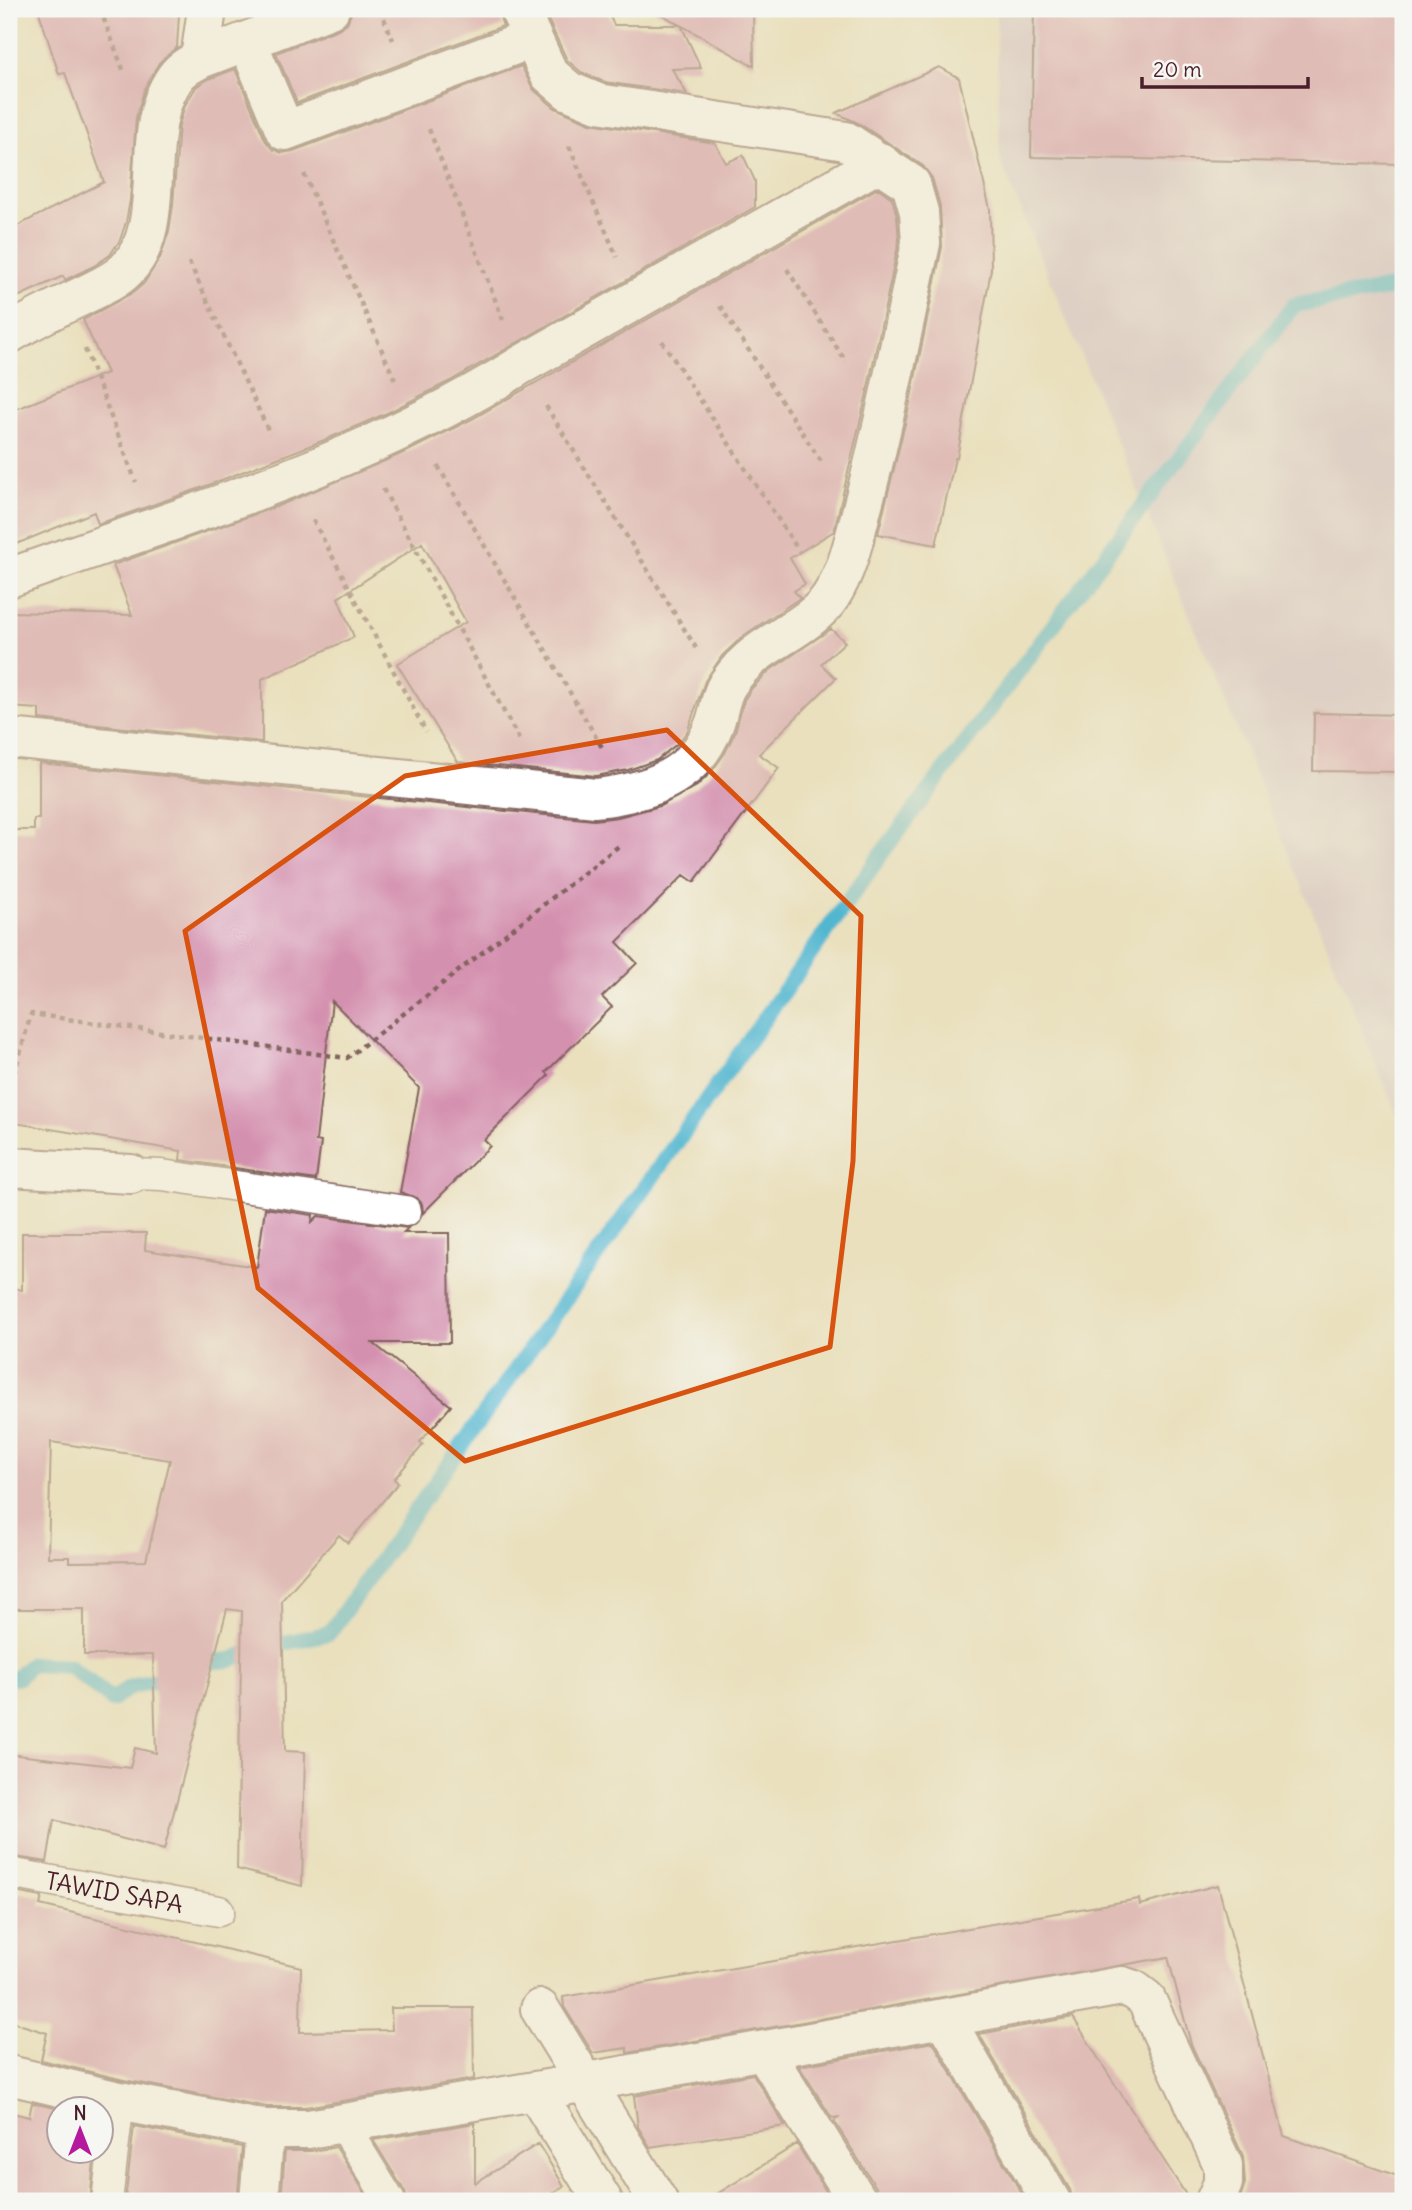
<svg xmlns="http://www.w3.org/2000/svg" width="1412" height="2210" viewBox="0 0 1412 2210" font-family="Delius,sans-serif">
	<rect width="100%" height="100%" fill="#f6f6f2"/>
	<filter id="ink" filterUnits="userSpaceOnUse"><feTurbulence type="fractalNoise" baseFrequency=".0143" numOctaves="2"/><feDisplacementMap in="SourceGraphic" scale="14" xChannelSelector="R" yChannelSelector="G"/><feConvolveMatrix kernelMatrix="1 2 1 2 8 2 1 2 1" color-interpolation-filters="sRGB"/></filter>
	<filter id="wash" filterUnits="userSpaceOnUse"><feTurbulence type="fractalNoise" baseFrequency=".00686" numOctaves="4" result="noise"/><feDisplacementMap in="SourceGraphic" scale="28" xChannelSelector="R" yChannelSelector="G"/><feGaussianBlur stdDeviation="1.57" result="paint"/><feColorMatrix in="noise" values="0 0 0 0 0 0 0 0 0 0 0 0 0 0 0 0 0 1.4 0 .05"/><feComposite in="paint" operator="in"/></filter>
	<g filter="url(#wash)">
		<rect width="100%" height="100%" fill="#eae0bd"/>
		<path fill="#d1bdcc" d="M 996,9 L 1403,9 L 1403,1129 L 1000,160 Z"/>
		<g fill="none" stroke-linecap="round" stroke-linejoin="round">
			<path stroke="#51b6cf" stroke-width="16" d="M 193,1663 L 231,1660 L 254,1650 L 329,1633 L 882,853 L 1294,305 L 1403,286
				M 9,1678 L 17,1678 L 31,1664 L 69,1666 L 112,1700 L 130,1687 L 165,1678 L 173,1674"/>
		</g>
		<g id="blocks">
			<path fill="#d490af" fill-rule="evenodd" d="M 38,9 L 93,9 L 179,14 L 177,47 L 159,63 L 144,90 L 136,118 L 130,200 L 126,222 L 120,240 L 110,255 L 94,266 L 65,280 L 63,276 L 9,301 L 9,230 L 104,182 L 65,73 L 59,74 Z
				M 356,9 L 497,9 L 503,26 L 297,103 L 276,53 L 338,29 L 347,23 L 352,11 Z
				M 543,9 L 606,9 L 614,25 L 681,25 L 701,68 L 672,69 L 687,94 L 604,82 L 581,72 L 567,60 Z
				M 652,9 L 753,9 L 754,66 Z
				M 1034,9 L 1403,9 L 1403,164 L 1031,157 Z
				M 521,66 L 534,90 L 555,108 L 590,123 L 715,143 L 726,163 L 743,155 L 755,181 L 755,207 L 450,381 L 389,412 L 327,439 L 198,489 L 98,524 L 94,512 L 9,547 L 9,412 L 107,373 L 83,320 L 134,292 L 144,283 L 160,258 L 169,231 L 173,205 L 179,125 L 185,105 L 196,87 L 209,79 L 235,69 L 265,140 L 272,149 L 282,153 L 293,151 Z
				M 939,67 L 959,78 L 990,209 L 991,270 L 957,458 L 955,458 L 936,545 L 878,534 L 909,407 L 942,247 L 940,206 L 932,178 L 923,166 L 858,123 L 836,113 Z
				M 878,188 L 892,198 L 897,216 L 899,241 L 866,397 L 834,531 L 790,558 L 805,584 L 794,591 L 800,598 L 743,636 L 722,656 L 705,681 L 687,732 L 678,743 L 657,760 L 628,770 L 596,776 L 458,762 L 397,664 L 466,622 L 422,543 L 338,598 L 354,637 L 262,679 L 262,742 L 39,719 L 39,709 L 9,707 L 9,612 L 132,615 L 113,565 L 278,506 L 408,451 L 472,419 Z
				M 831,629 L 845,642 L 821,664 L 836,678 L 759,754 L 779,768 L 694,882 L 684,875 L 617,942 L 637,963 L 602,997 L 612,1007 L 546,1072 L 549,1075 L 484,1140 L 490,1146 L 423,1213 L 422,1204 L 417,1198 L 400,1192 L 419,1088 L 332,1001 L 316,1141 L 321,1142 L 316,1180 L 180,1160 L 181,1151 L 9,1122 L 9,830 L 34,830 L 34,819 L 39,819 L 39,763 L 594,820 L 618,817 L 660,806 L 697,786 L 712,771 L 725,753 L 735,732 L 744,700 L 752,688 L 769,671 Z
				M 1314,713 L 1403,715 L 1403,772 L 1313,771 Z
				M 265,1208 L 313,1215 L 312,1222 L 318,1216 L 408,1228 L 403,1233 L 449,1233 L 450,1343 L 373,1343 L 451,1406 L 420,1442 L 423,1445 L 394,1479 L 398,1483 L 348,1543 L 339,1535 L 282,1600 L 285,1751 L 305,1752 L 302,1886 L 237,1869 L 242,1611 L 227,1609 L 164,1850 L 54,1820 L 47,1862 L 9,1856 L 9,1754 L 130,1768 L 135,1748 L 156,1753 L 153,1655 L 84,1655 L 84,1609 L 9,1609 L 9,1287 L 22,1290 L 22,1233 L 146,1233 L 145,1250 L 257,1267 ZM 51,1442 L 170,1460 L 146,1561 L 69,1562 L 69,1557 L 48,1557 Z
				M 1218,1885 L 1284,2136 L 1403,2178 L 1403,2201 L 1239,2201 L 1245,2183 L 1243,2156 L 1191,2044 L 1168,1957 L 627,2053 L 627,2048 L 593,2053 L 564,2007 L 563,1997 L 1139,1899 L 1140,1905 Z
				M 9,1891 L 42,1897 L 40,1905 L 301,1967 L 300,2032 L 392,2030 L 391,2008 L 473,2008 L 474,2079 L 306,2107 L 267,2107 L 124,2080 L 41,2060 L 47,2033 L 9,2021 Z
				M 1073,2017 L 1100,2061 L 1190,2201 L 1073,2201 L 1070,2190 L 979,2034 Z
				M 933,2042 L 1026,2201 L 880,2201 L 877,2189 L 834,2121 L 840,2117 L 832,2118 L 799,2066 Z
				M 753,2074 L 785,2126 L 650,2147 L 638,2127 L 634,2096 Z
				M 32,2103 L 60,2109 L 60,2151 L 95,2151 L 90,2201 L 9,2201 L 9,2112 L 29,2117 Z
				M 475,2123 L 475,2183 L 538,2144 L 564,2186 L 540,2201 L 407,2201 L 405,2192 L 373,2140 Z
				M 134,2126 L 242,2147 L 237,2201 L 125,2201 Z
				M 797,2144 L 832,2201 L 706,2201 Z
				M 336,2147 L 370,2201 L 281,2201 L 285,2151 L 311,2151 Z"/>
		</g>
	</g>
	<g filter="url(#ink)">
		<use href="#blocks" fill-opacity="0" stroke="#82635e" stroke-width="2"/>
		<g fill="none" stroke-linecap="round" stroke-linejoin="round">
			<g stroke="#82635e" stroke-width="33">
				<g id="service">
					<path d="M 131,1174 L 162,1175 L 406,1211"/>
					<path id="s1" d="M 9,1873 L 219,1911"/>
					<path d="M 342,2123 L 390,2201"/>
					<path d="M 107,2201 L 119,2101"/>
				</g>
			</g>
			<g stroke="#82635e" stroke-width="42">
				<path id="pedestrian" d="M 247,41 L 285,131 L 531,39"/>
			</g>
			<g stroke="#82635e" stroke-width="42">
				<path id="minor" d="M 200,59 L 330,9
					M 9,334 C 32,320 56,308 80,297 C 95,289 113,283 126,270 C 173,224 134,128 178,74 C 184,67 193,63 200,59 L 207,9
					M 9,578 C 182,516 363,464 521,365 L 880,162
					M 9,738 L 596,798 C 648,792 695,778 714,725 C 720,710 720,693 730,681 C 737,671 747,661 756,654 C 778,637 816,620 831,596 C 850,566 856,530 865,497 C 887,413 903,328 921,243 L 919,212 L 911,184 L 846,141 L 598,103 L 569,91 L 549,74 L 519,9
					M 9,1167 L 131,1174
					M 540,2009 L 658,2201
					M 945,2019 L 1051,2201
					M 764,2051 L 858,2201
					M 9,2075 L 119,2101 L 265,2129 L 308,2129 L 559,2087 L 1122,1986 L 1134,1990 L 1146,1999 L 1223,2165 L 1223,2183 L 1215,2201
					M 535,2091 L 603,2201
					M 259,2201 L 265,2129"/>
			</g>
			<path stroke="#82635e" stroke-width="4.5" stroke-dasharray="5 5" stroke-linecap="butt" d="M 100,9 L 124,72
				M 380,9 L 393,40
				M 429,129 L 503,320
				M 569,146 L 617,257
				M 304,174 L 395,380
				M 189,262 L 270,434
				M 787,269 L 846,362
				M 720,306 L 822,463
				M 662,341 L 799,551
				M 85,349 L 136,482
				M 546,406 L 696,648
				M 438,466 L 603,749
				M 383,489 L 521,743
				M 313,520 L 426,732
				M 9,1093 L 31,1014 L 347,1058 L 620,845"/>
			<use href="#service" stroke="#fff" stroke-width="30"/>
			<use href="#pedestrian" stroke="#fff" stroke-width="38"/>
			<use href="#minor" stroke="#fff" stroke-width="38"/>
		</g>
	</g>
	<path d="M0 0H1412V2210H0ZM 667,730 L 861,916 L 853,1161 L 830,1347 L 465,1461 L 258,1288 L 185,931 L 405,776 Z" fill="#eae0bd" fill-opacity=".55" fill-rule="evenodd"/>
	<path fill="none" stroke="#d8530f" stroke-width="5" stroke-linejoin="round" d="M 667,730 L 861,916 L 853,1161 L 830,1347 L 465,1461 L 258,1288 L 185,931 L 405,776 Z"/>
	<g text-anchor="middle" dominant-baseline="central" stroke-width="5" stroke-linejoin="round" paint-order="stroke">
		<g font-size="24" fill="#4a1f2b" stroke="#f6f6f2">
			<text stroke="none"><textPath href="#s1" startOffset="107">TAWID SAPA</textPath></text>
		</g>
	</g>
	<rect width="1412" height="2210" fill="none" stroke="#f6f6f2" stroke-width="35"/>
	<g transform="translate(80 2130)"><circle r="33" fill="#f6f6f2" stroke="#b1a0a2" stroke-width="2"/>
	<path d="M0-5L12 26L0 18L-12 26Z" fill="#b5179e"/>
	<text y="-10" font-size="19" font-weight="bold" text-anchor="middle" fill="#4a1f2b">N</text>
	</g>
	<path d="M1142 77v10h166v-10" fill="none" stroke="#4a1f2b" stroke-width="3.5"/>
	<text x="1153" y="77" font-size="21" fill="#4a1f2b" stroke="#f6f6f2" stroke-width="5" paint-order="stroke">20 m</text>
</svg>
